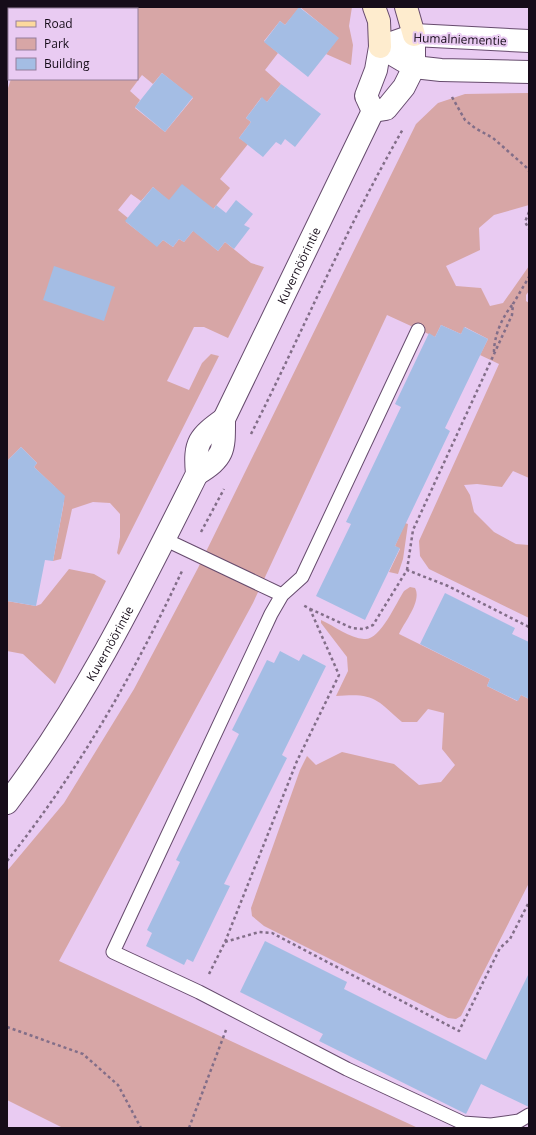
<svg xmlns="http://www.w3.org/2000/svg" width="536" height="1135" viewBox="0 0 536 1135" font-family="'Open Sans',sans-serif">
	<rect width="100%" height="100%" fill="#e9cbf2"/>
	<path fill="#d7a6a6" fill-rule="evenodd" d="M 33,7 L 352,7 L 349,26 L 353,45 L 351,65 L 326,54 L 338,38 L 300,7 L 285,25 L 280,21 L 264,41 L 278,53 L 265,70 L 281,84 L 267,102 L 261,98 L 246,118 L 251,122 L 239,138 L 248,144 L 220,179 L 230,188 L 195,232 L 218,251 L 225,242 L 251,263 L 264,267 L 228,338 L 204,327 L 194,327 L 167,381 L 189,390 L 202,363 L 211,354 L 219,356 L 119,555 L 117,553 L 120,537 L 120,514 L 110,503 L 93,502 L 72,509 L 61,559 L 53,561 L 64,502 L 45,498 L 55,487 L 34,467 L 37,463 L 21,447 L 7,461 L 7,91 L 11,79 L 137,79 L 137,9 L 33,9 ZM 162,73 L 193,98 L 165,132 L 135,108 L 140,100 L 130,91 L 142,75 L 153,84 ZM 153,187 L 197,226 L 184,242 L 179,239 L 173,247 L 163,240 L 157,246 L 126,222 L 128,218 L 118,210 L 131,194 L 141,201 Z
		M 529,93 L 529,205 L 494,215 L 479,228 L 480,250 L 446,266 L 456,286 L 481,288 L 490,306 L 503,303 L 529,266 L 529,291 L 526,295 L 526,301 L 529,303 L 529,478 L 513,471 L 502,487 L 477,484 L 464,485 L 470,495 L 474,512 L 494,532 L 516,544 L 529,545 L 529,618 L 429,569 L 420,556 L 419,541 L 499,364 L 480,355 L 488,339 L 465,327 L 461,334 L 441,325 L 435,337 L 387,315 L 253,603 L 59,961 L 418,1128 L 63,1128 L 7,1100 L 7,871 L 64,803 L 134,689 L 198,568 L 416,124 L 438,103 L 465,94 Z
		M 405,523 L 408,524 L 403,559 L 398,574 L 389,572 L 400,549 L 395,546 Z
		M 69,569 L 94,574 L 106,581 L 55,684 L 23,654 L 7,651 L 7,601 L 36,606 L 41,604 Z
		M 410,587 L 415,588 C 422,601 405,621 399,634 L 490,679 L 487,686 L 517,701 L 521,695 L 529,699 L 529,883 L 461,1016 L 456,1019 L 448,1018 L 264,926 L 252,916 L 251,908 L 300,770 L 307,756 L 316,765 L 342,752 L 394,764 L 419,785 L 441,782 L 455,765 L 442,749 L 444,713 L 428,709 L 417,722 L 402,722 C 375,698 374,693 336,696 L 348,671 L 347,657 L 321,623 L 321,620 C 334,626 350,638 364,639 C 380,641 396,603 404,591 Z"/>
	<path fill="#a4bde4" d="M 299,7 L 339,38 L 308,77 L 264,42 L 280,21 L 285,25 Z
		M 162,73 L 193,97 L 165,132 L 135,107 Z
		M 281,84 L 321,114 L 295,147 L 285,139 L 281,145 L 276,142 L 263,157 L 239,138 L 251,122 L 246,118 L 262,97 L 267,102 Z
		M 182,184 L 214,209 L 216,205 L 226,213 L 236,200 L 253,214 L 244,225 L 250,228 L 234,249 L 225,242 L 218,251 L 193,231 L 184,242 L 179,239 L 173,247 L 163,240 L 157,247 L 125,221 L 153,187 L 169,200 Z
		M 54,266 L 115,287 L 104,321 L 43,300 Z
		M 441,325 L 461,334 L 464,327 L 488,339 L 445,428 L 450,431 L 395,546 L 400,548 L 365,620 L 316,596 L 351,524 L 346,522 L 401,407 L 395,404 L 429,333 L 435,337 Z
		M 21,447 L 37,463 L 34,467 L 65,496 L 53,561 L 45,560 L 36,606 L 7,601 L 7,461 Z
		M 445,593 L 515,628 L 512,634 L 529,642 L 529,699 L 521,695 L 518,701 L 487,686 L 490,679 L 420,644 Z
		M 280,651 L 299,661 L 303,654 L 326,666 L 282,755 L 287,758 L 224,884 L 230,886 L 193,962 L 187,959 L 184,965 L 146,946 L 152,933 L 147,930 L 180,862 L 176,860 L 239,734 L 232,730 L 267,660 L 274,663 Z
		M 265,941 L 347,982 L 344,989 L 486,1060 L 529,973 L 529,1107 L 481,1084 L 466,1114 L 319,1041 L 323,1034 L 240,992 Z"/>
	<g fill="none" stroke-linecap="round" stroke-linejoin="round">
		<g stroke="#664b6d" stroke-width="15">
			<path id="service" d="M 418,330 L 302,577 L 282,595 L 271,614 L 113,952 L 199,992 L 347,1069 L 463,1123 L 491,1125 L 519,1121 L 529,1115
				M 164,539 L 282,595"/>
		</g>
		<g stroke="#664b6d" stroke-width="24">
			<g id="minor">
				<path d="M 373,111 L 386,109 L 404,87 L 414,67 L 414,35"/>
				<path d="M 373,111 L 366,96 L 376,70 L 380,47"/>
				<path id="s1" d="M 197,474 C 225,457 224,450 224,419 L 373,111"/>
				<path id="s2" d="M 7,803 C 85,701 140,588 197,474 C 194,442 199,437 224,419"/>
			</g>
		</g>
		<g stroke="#664b6d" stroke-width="24">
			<path id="tertiary" d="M 380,47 L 414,67 L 441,70 L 529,72
				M 380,47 L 414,35 L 529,41"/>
		</g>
		<g stroke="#664b6d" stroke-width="24">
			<path id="secondary" d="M 374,7 L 379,21 L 380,47
				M 406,7 L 414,35"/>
		</g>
		<g stroke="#fff" stroke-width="24">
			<path id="primary" d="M 7,13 L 9,7"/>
		</g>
		<path stroke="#826e88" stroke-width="2.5" stroke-dasharray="3 3" stroke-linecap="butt" d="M 452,97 L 465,120 L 475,128 L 493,138 L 526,167 L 529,171
			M 529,212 L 525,222 L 529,229
			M 494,352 C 494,336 502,317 513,304
			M 251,434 C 302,333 346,228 403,129
			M 201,532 L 224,489
			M 407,570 L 413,530 L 512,315 L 513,304 L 529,277
			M 310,609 L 352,628 L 364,629 L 373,625 L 407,570 L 448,586 L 529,627
			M 7,861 C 78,772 134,674 182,571
			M 225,942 L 259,932 L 272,933 L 459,1031 L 500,948 L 510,939 L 529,902
			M 209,974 L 225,942 L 297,761 L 339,675 L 310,609 L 303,605
			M 7,1027 L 83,1054 L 118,1085 L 141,1128
			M 189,1128 L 226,1030"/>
		<use href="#service" stroke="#fff" stroke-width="13"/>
		<use href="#minor" stroke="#fff" stroke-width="22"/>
		<use href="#tertiary" stroke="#fff" stroke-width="22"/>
		<use href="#secondary" stroke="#feecce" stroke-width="22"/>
		<use href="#primary" stroke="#fcd99d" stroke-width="22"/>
	</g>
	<g text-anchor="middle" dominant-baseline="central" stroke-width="4" stroke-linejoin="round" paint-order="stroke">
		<g font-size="12" fill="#160c19" stroke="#e9cbf2">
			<text transform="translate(460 39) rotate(2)">Humalniementie</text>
			<text stroke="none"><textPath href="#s1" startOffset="237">Kuvernöörintie</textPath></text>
			<text stroke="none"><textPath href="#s2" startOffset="190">Kuvernöörintie</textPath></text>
		</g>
	</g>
	<rect width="536" height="1135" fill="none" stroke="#160c19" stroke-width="16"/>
	<rect x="8" y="8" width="130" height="72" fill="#e9cbf2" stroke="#957f9b"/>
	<rect x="16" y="21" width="20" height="6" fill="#fcd99d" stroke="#957f9b"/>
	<text x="44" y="28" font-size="12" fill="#160c19">Road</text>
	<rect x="16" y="38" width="20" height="12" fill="#d7a6a6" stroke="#957f9b"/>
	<text x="44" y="48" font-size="12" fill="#160c19">Park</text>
	<rect x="16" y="58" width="20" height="12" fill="#a4bde4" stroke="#957f9b"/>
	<text x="44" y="68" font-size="12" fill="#160c19">Building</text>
</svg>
